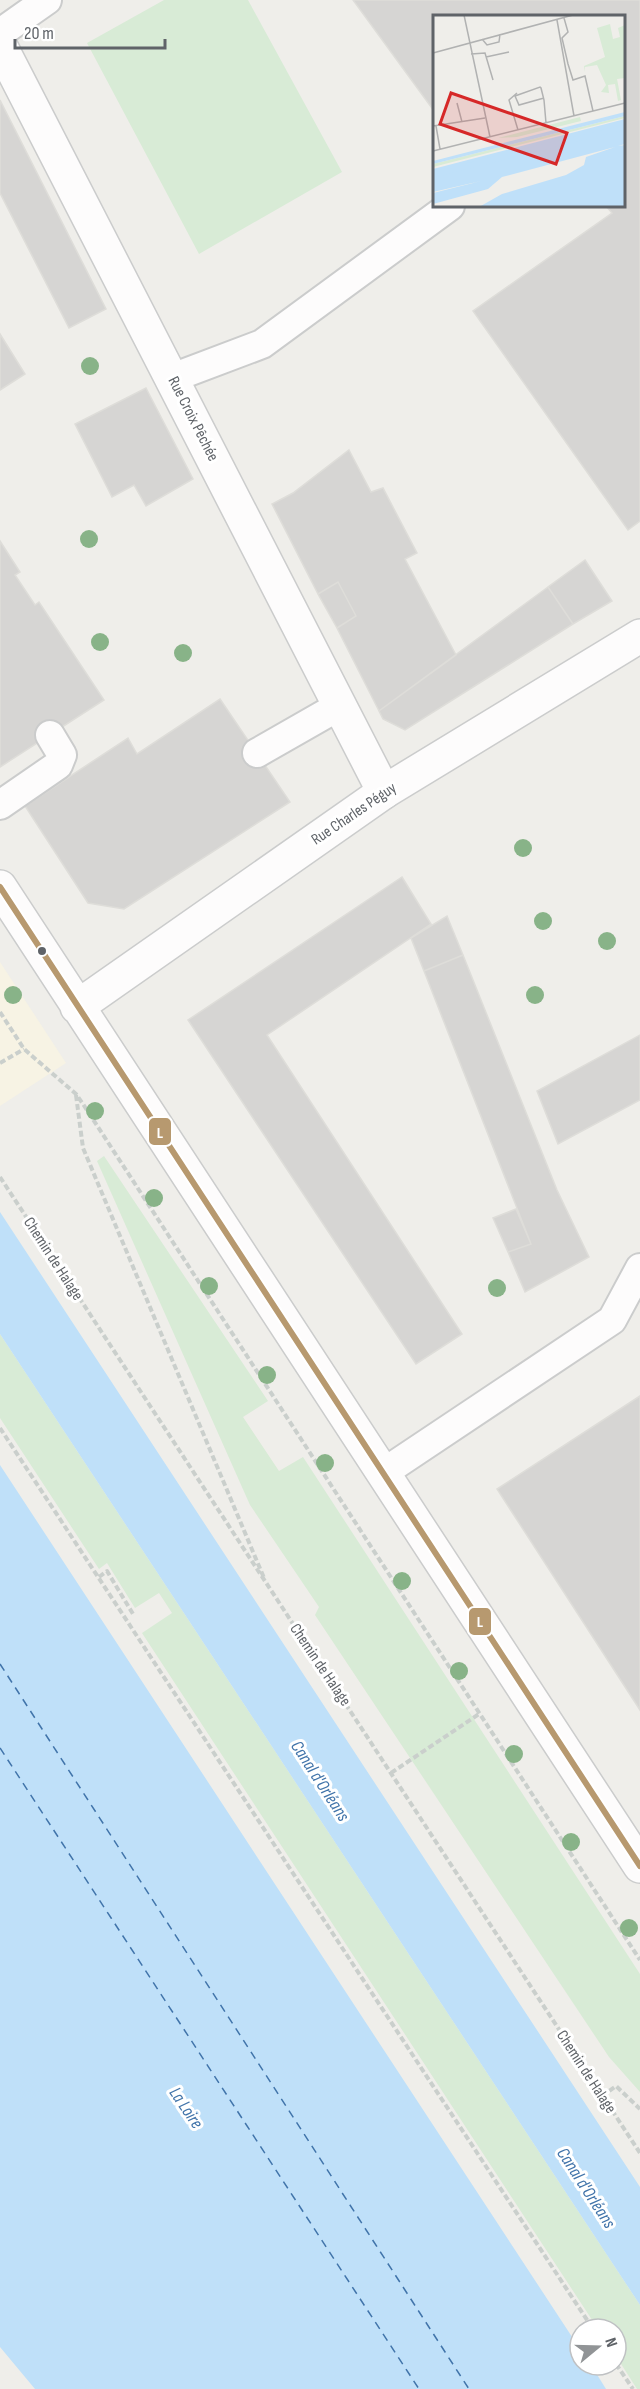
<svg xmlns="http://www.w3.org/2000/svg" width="640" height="2389" viewBox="0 0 640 2389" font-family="'Sofia Sans Condensed',sans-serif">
	<rect width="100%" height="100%" fill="#efeeea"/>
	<path fill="#f7f3e4" d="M 0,962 L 66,1063 L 0,1106 Z"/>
	<path fill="#d8ebd6" d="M 164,0 L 248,0 L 342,172 L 199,254 L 87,43 Z
		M 104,1156 L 268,1401 L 243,1417 L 279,1471 L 303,1457 L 640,1974 L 640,2092 L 609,2057 L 315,1615 L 319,1607 L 250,1505 L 97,1161 Z
		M 0,1334 L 640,2305 L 640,2389 L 637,2389 L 616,2356 L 616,2329 L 598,2329 L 142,1633 L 172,1613 L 159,1593 L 135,1608 L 107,1563 L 99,1569 L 0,1418 Z"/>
	<path fill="#bfe0f9" d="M 0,1212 L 640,2187 L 640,2305 L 0,1334 Z
		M 0,1465 L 580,2349 L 580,2365 L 591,2365 L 606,2389 L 35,2389 L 0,2347 Z"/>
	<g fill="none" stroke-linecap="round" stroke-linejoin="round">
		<path stroke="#4174aa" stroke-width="1.5" stroke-dasharray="8 6" stroke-linecap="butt" d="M 0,1664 L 469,2389
			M 0,1748 L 419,2389"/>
	</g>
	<path fill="#d6d5d3" stroke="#deddd9" stroke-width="1.5" d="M 353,0 L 640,0 L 640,521 L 628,530 L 473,311 L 612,213 L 606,206 L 624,206 L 624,16 L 434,16 L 434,111 Z
		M 0,100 L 106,309 L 69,328 L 0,193 Z
		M 0,334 L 25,374 L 0,390 Z
		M 146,388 L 193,479 L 146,506 L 134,485 L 112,497 L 75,424 Z
		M 349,450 L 371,492 L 383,488 L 417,553 L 405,559 L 456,655 L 379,711 L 337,628 L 356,616 L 338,582 L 318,594 L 272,504 L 293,493 Z
		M 0,541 L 20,572 L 15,575 L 35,605 L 39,602 L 104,700 L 0,767 Z
		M 585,560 L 612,601 L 573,624 L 548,587 Z
		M 338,582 L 356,616 L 337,628 L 318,594 Z
		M 548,587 L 573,624 L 405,730 L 383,719 L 379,711 Z
		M 220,699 L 290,802 L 124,909 L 88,903 L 25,806 L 128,738 L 137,754 Z
		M 402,877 L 431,924 L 267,1035 L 462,1334 L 416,1364 L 188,1020 Z
		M 447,916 L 463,955 L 424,971 L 411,938 Z
		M 463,955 L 557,1190 L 589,1257 L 525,1292 L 508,1252 L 531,1244 L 424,971 Z
		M 640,1035 L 640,1100 L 558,1144 L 537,1091 Z
		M 516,1209 L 531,1244 L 508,1252 L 493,1218 Z
		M 640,1396 L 640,1710 L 497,1489 Z"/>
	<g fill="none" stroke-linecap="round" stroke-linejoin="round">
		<g stroke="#cbcccc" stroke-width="32">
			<path id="service" d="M 0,33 L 47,0
				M 172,378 L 262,344 L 450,206
				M 257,753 L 341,705
				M 0,805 L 58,765 L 62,755 L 50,735
				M 383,1473 L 612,1320 L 640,1268"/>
		</g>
		<g stroke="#cbcccc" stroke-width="36">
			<path id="minor" d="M 0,45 L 384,792"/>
		</g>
		<g stroke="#cbcccc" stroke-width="36">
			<path id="tertiary" d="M 0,887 L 640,1866
				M 77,1007 L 384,792 L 640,636"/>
		</g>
		<path stroke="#cacfcc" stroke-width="4" stroke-dasharray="6 3" stroke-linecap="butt" d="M 0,1012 L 24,1049 L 76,1094 L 83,1104 L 640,1960
			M 0,1063 L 24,1049
			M 76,1095 L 83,1148 L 264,1578
			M 0,1177 L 640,2153
			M 0,1428 L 593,2329
			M 99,1577 L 107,1571 L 133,1614
			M 391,1773 L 479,1714
			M 602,2096 L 616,2086 L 640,2109
			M 616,2364 L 633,2389"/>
		<use href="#service" stroke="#fdfcfc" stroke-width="28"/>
		<use href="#minor" stroke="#fdfcfc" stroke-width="33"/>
		<use href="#tertiary" stroke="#fdfcfc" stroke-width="33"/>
		<g stroke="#fff" stroke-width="10">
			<path id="bus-1" d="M 0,887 L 640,1866"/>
		</g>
		<use href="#bus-1" stroke="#b7996f" stroke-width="6"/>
	</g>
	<g fill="#88b388">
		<circle cx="90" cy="366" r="9"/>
		<circle cx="89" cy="539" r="9"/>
		<circle cx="100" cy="642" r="9"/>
		<circle cx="183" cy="653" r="9"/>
		<circle cx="523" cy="848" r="9"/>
		<circle cx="543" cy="921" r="9"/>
		<circle cx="607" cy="941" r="9"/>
		<circle cx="13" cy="995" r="9"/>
		<circle cx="535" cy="995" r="9"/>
		<circle cx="95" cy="1111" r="9"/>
		<circle cx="154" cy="1198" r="9"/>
		<circle cx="209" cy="1286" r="9"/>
		<circle cx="497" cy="1288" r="9"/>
		<circle cx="267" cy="1375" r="9"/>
		<circle cx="325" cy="1463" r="9"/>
		<circle cx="402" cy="1581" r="9"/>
		<circle cx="459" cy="1671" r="9"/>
		<circle cx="514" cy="1754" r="9"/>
		<circle cx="571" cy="1842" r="9"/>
		<circle cx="629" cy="1928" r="9"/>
	</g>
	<circle fill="#5f6368" stroke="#fff" stroke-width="2" cx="42" cy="951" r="5"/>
	<g text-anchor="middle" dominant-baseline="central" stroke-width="6" stroke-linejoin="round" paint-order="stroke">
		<g font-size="16" fill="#5f6368" stroke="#fff">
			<text transform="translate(193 419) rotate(63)">Rue Croix Pêchée</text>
			<text transform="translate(354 814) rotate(-34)">Rue Charles Péguy</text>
			<text transform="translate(53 1259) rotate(57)">Chemin de Halage</text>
			<text transform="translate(320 1665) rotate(56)">Chemin de Halage</text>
			<text transform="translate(586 2072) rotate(57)">Chemin de Halage</text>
		</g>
		<g font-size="18" font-style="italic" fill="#4174aa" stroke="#fff">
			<text transform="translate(320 1781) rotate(57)">Canal d'Orléans</text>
			<text transform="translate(186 2108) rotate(56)">La Loire</text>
			<text transform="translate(586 2188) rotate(57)">Canal d'Orléans</text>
		</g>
	</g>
	<g transform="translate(433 15)">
		<rect width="192" height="192" fill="#efeeea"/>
		<path d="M 177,9 L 180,24 L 187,22 L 185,13 L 192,10 L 192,63 L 184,64 L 188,85 L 185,86 L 182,69 L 175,70 L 176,78 L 168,77 L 173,70 L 164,50 L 152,52 L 152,57 L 151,51 L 172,42 L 164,13 ZM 192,101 L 192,103 L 0,152 L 0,149 ZM 147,102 L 148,106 L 84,122 L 65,123 Z" fill="#d8ebd6"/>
		<path d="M 192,97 L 192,101 L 0,149 L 0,146 ZM 192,104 L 192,129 L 185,131 L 192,130 L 192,192 L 46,192 L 69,179 L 133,160 L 151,150 L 153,142 L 182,132 L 69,162 L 55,174 L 0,189 L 0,178 L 48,166 L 0,177 L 0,154 Z" fill="#bfe0f9"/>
		<path fill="none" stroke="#bfe0f9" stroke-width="3" d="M 0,158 L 192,111M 0,161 L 192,113"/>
		<path fill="none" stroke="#b1b2b2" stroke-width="1.5" d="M 31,0 L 57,122M 131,3 L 135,17 L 129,23 L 135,49 L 140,65 L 152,61 L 160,96M 124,5 L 141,101M 49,24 L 54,30 L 66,27 L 67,19M 0,38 L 140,0M 38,39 L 52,38 L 60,65M 53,42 L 76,37M 84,78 L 76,85 L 85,115M 111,83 L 86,90 L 82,81 L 107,72 L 108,73 L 111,85 L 113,108M 24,88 L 29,107M 0,111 L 52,103M 3,111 L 7,134M 0,136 L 192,88"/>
		<path fill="#d62828" fill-opacity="0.15" stroke="#d62828" stroke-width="3" d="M 18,78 L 134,118 L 123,149 L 7,109 Z"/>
		<rect width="192" height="192" fill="none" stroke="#5f6368" stroke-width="3"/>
	</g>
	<g stroke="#fff" stroke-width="2">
		<rect x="148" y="1117" width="24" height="29" rx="6" fill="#b7996f"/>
		<rect x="468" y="1607" width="24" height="29" rx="6" fill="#b7996f"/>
	</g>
	<g font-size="16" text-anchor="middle" font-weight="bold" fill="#fff">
		<text x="160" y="1138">L</text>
		<text x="480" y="1627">L</text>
	</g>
	<g transform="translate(598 2347) rotate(71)"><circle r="28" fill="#ffffff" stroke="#bfc1c3" stroke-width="1.5"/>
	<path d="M0-4.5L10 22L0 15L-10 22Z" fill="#919496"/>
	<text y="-9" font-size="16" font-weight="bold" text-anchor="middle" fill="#5f6368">N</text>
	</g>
	<path d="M15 39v9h150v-9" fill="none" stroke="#5f6368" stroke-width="3"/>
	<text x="24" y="39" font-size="18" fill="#5f6368" stroke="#ffffff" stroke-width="4.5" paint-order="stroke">20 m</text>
</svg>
